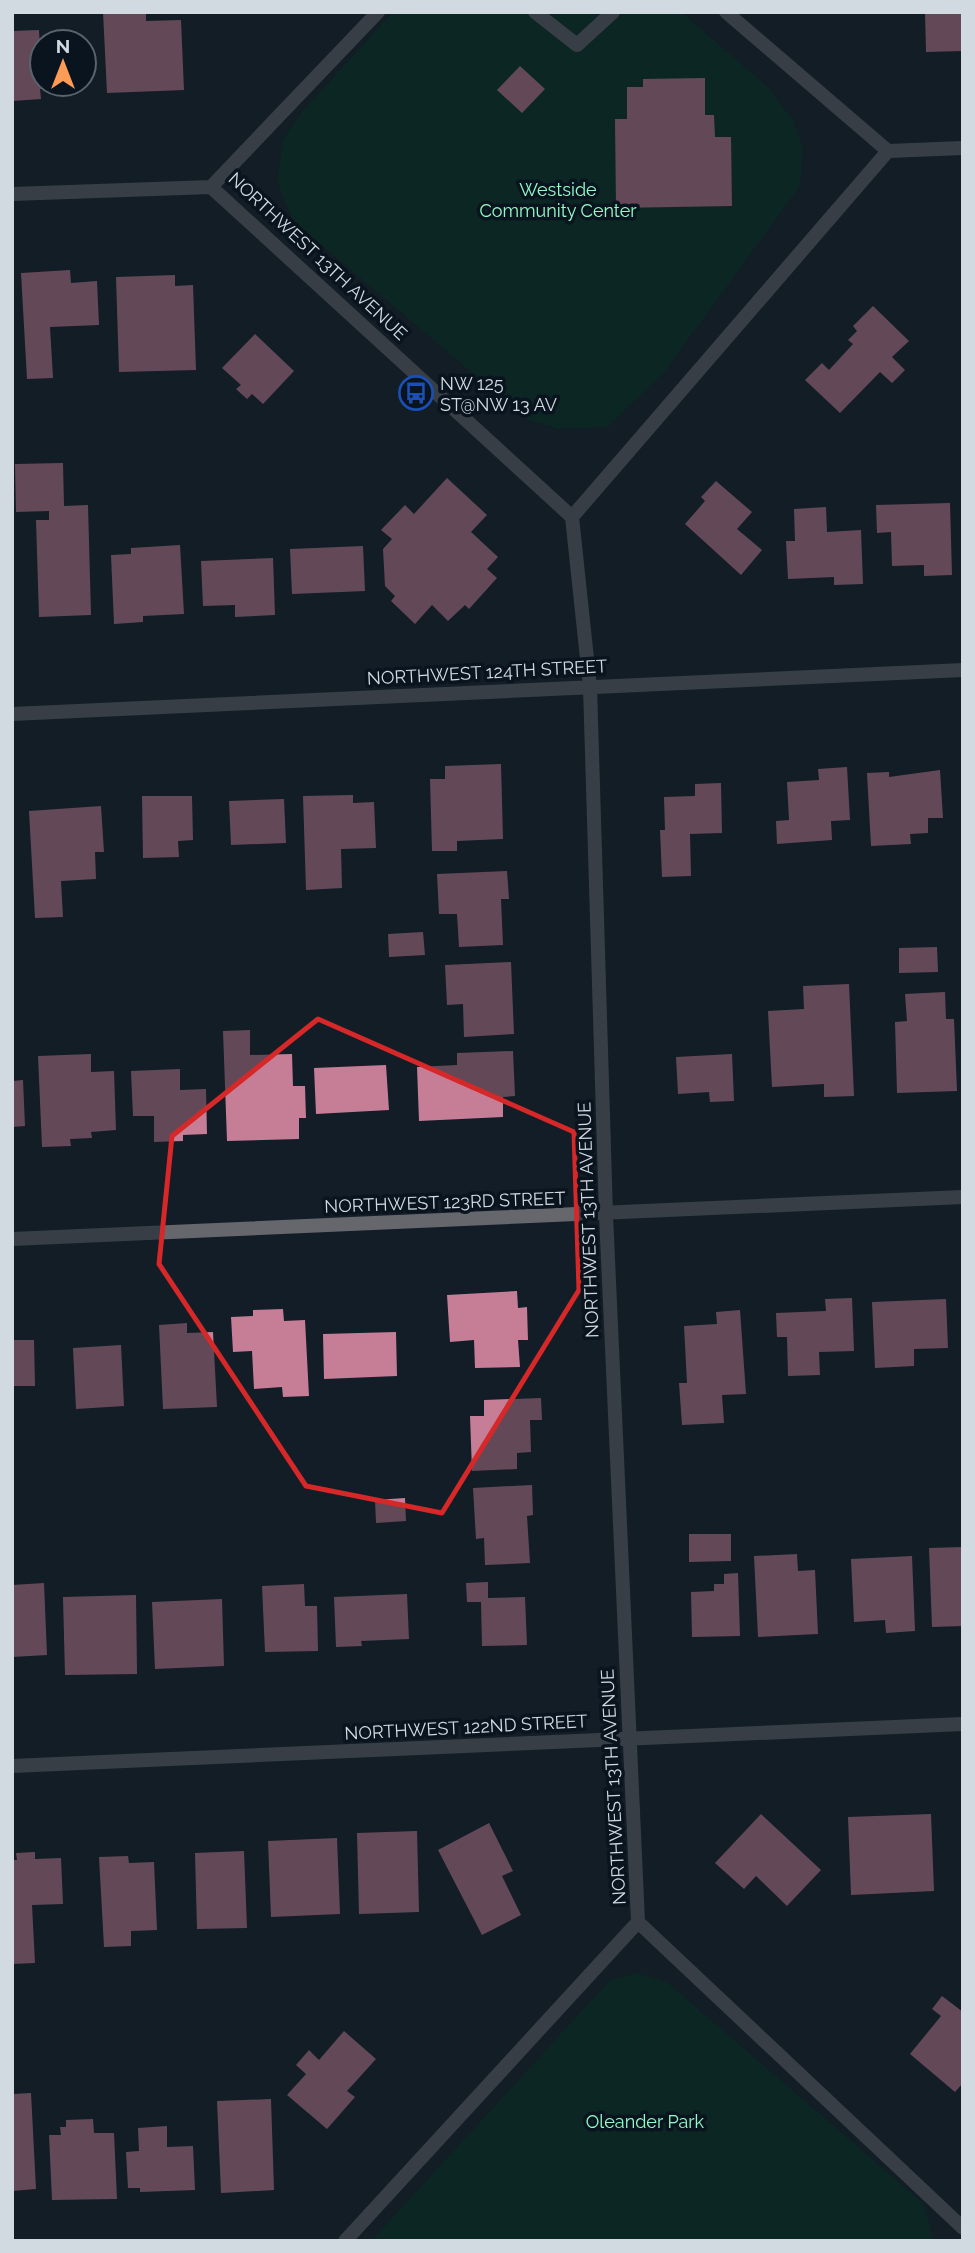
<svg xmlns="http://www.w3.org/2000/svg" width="975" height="2253" viewBox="0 0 975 2253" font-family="Raleway,sans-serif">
	<rect width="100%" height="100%" fill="#121d27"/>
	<path fill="#05311f" d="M 393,12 L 681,12 L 768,87 L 793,120 L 803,147 L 800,186 L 666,370 L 608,427 L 558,429 L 528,420 L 293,221 L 277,182 L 283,140 L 299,115 Z
		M 637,1973 L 667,1982 L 924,2204 L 934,2241 L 371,2241 L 610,1980 Z"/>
	<path fill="#c67e96" d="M 103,12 L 146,12 L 146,21 L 181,20 L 184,90 L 107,93 Z
		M 925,12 L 963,12 L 963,51 L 926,52 Z
		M 39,30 L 42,84 L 86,86 L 40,89 L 41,99 L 13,101 L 12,31 Z
		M 520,66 L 545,89 L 522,113 L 497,90 Z
		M 705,78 L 705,115 L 714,115 L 715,137 L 731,137 L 732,206 L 616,208 L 615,119 L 627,119 L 627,87 L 643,87 L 643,79 Z
		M 70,270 L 71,283 L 97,281 L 99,325 L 50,327 L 53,378 L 27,379 L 21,273 Z
		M 175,275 L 175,286 L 193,285 L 196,370 L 119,372 L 116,277 Z
		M 873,306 L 909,341 L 892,357 L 905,370 L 892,383 L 880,372 L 840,413 L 805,380 L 822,363 L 829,370 L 853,344 L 848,340 L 857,331 L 853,326 Z
		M 255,334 L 294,371 L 263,404 L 252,394 L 247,399 L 236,389 L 241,385 L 222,368 Z
		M 63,463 L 64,506 L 88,505 L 91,615 L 39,617 L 36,520 L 49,520 L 49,511 L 16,512 L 15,464 Z
		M 447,478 L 487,515 L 471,532 L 498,557 L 487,569 L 497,578 L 469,609 L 465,605 L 448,621 L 432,605 L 415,624 L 391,601 L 395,596 L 385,586 L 383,549 L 392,539 L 381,530 L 405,505 L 414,514 Z
		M 716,481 L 752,512 L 737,529 L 762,550 L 741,575 L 685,524 L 705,501 L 701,497 Z
		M 950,503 L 952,575 L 924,576 L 924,565 L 892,566 L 891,532 L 877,533 L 876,505 Z
		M 826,507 L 827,532 L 861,530 L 863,584 L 834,585 L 834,577 L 788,579 L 786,541 L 795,541 L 794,509 Z
		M 180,545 L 184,614 L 143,616 L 143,622 L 114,624 L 111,555 L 131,554 L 131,548 Z
		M 363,546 L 365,591 L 292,594 L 290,549 Z
		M 273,558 L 275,615 L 235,617 L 235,605 L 203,606 L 201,561 Z
		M 501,764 L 503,839 L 457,841 L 457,851 L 432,851 L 430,779 L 445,779 L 445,766 Z
		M 847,767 L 850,820 L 831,821 L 832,840 L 777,844 L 776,821 L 789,820 L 787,782 L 819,780 L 818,769 Z
		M 940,770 L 943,818 L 928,818 L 928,833 L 910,834 L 911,844 L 871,846 L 867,773 L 889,772 L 889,777 Z
		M 721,783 L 722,833 L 690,834 L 691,876 L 662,877 L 660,830 L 665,830 L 664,797 L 695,796 L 695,784 Z
		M 353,795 L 353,803 L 374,802 L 376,848 L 341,849 L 342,888 L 306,890 L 303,796 Z
		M 142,796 L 192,796 L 193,840 L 178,841 L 179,857 L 143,858 Z
		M 284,799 L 286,843 L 231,845 L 229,801 Z
		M 101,806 L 104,852 L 95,852 L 96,879 L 61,881 L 63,917 L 35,918 L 29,811 Z
		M 507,871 L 509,899 L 501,899 L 503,945 L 459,947 L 457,914 L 439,914 L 437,874 Z
		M 423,932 L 425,955 L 389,957 L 388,934 Z
		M 937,947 L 938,972 L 899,973 L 899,948 Z
		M 511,962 L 514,1034 L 464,1037 L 463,1004 L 447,1005 L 445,965 Z
		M 849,984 L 854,1096 L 824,1097 L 824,1084 L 772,1087 L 768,1011 L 804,1009 L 803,986 Z
		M 945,992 L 946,1019 L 954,1019 L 957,1091 L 897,1093 L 895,1022 L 907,1021 L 905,994 Z
		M 250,1030 L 250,1055 L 292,1054 L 293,1086 L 305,1086 L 306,1118 L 299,1118 L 299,1139 L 227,1141 L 223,1031 Z
		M 513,1051 L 515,1096 L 503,1097 L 503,1117 L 419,1121 L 417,1067 L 457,1065 L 457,1053 Z
		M 91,1054 L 91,1072 L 114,1071 L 116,1130 L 91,1132 L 92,1138 L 70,1139 L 71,1146 L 42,1147 L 38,1056 Z
		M 732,1054 L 734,1101 L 710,1102 L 709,1092 L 678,1094 L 676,1057 Z
		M 386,1065 L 389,1110 L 316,1114 L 314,1068 Z
		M 180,1069 L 180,1090 L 206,1089 L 207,1134 L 183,1135 L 183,1141 L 154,1142 L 154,1116 L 133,1116 L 131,1071 Z
		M 23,1080 L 25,1126 L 12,1127 L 12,1081 Z
		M 517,1291 L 518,1308 L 527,1307 L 528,1340 L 518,1340 L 520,1367 L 475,1368 L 474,1340 L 450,1342 L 447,1295 Z
		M 852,1298 L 854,1351 L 819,1352 L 820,1375 L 788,1376 L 787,1337 L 777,1337 L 776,1313 L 826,1311 L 825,1299 Z
		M 946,1299 L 948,1348 L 914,1349 L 914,1366 L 875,1368 L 872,1302 Z
		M 283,1309 L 284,1321 L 305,1320 L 309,1396 L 283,1397 L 282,1387 L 254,1389 L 252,1351 L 233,1352 L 231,1317 L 253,1316 L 253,1310 Z
		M 740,1310 L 746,1394 L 722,1395 L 724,1423 L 682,1425 L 679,1383 L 687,1383 L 684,1326 L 717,1324 L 716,1312 Z
		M 187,1323 L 187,1333 L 213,1332 L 217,1407 L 163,1409 L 159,1325 Z
		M 396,1332 L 397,1376 L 324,1379 L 323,1334 Z
		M 12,1340 L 34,1340 L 35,1386 L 12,1386 Z
		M 121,1345 L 124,1406 L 76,1409 L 73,1348 Z
		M 541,1398 L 542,1420 L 530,1420 L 531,1452 L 517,1453 L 517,1469 L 472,1471 L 470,1416 L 484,1416 L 484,1400 Z
		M 532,1485 L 533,1515 L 527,1516 L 530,1563 L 485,1565 L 484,1538 L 476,1539 L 473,1488 Z
		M 405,1498 L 406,1521 L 376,1523 L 375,1500 Z
		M 689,1534 L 731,1534 L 731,1561 L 689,1562 Z
		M 963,1547 L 963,1626 L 932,1627 L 929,1548 Z
		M 797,1554 L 798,1571 L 815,1570 L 818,1634 L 758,1637 L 754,1556 Z
		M 912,1556 L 915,1631 L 886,1633 L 885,1620 L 854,1622 L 851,1559 Z
		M 738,1573 L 740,1636 L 692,1637 L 691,1592 L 714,1591 L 714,1584 L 724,1584 L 724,1574 Z
		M 488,1582 L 488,1598 L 525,1597 L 527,1645 L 482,1646 L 481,1602 L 467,1602 L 466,1583 Z
		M 44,1583 L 47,1655 L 12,1657 L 12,1585 Z
		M 304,1584 L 305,1606 L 317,1606 L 318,1651 L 265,1652 L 262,1586 Z
		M 407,1594 L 409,1639 L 361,1641 L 362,1646 L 336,1647 L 334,1597 Z
		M 136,1595 L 137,1674 L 65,1675 L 63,1597 Z
		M 222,1599 L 224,1666 L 155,1669 L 152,1602 Z
		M 761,1814 L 821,1870 L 787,1906 L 756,1876 L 744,1889 L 715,1863 Z
		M 931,1814 L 934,1891 L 851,1895 L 848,1817 Z
		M 489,1823 L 513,1871 L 502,1876 L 521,1915 L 482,1935 L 438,1850 Z
		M 417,1831 L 419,1912 L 359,1914 L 357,1833 Z
		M 337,1838 L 340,1914 L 271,1917 L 268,1841 Z
		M 244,1851 L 247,1928 L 197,1929 L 195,1853 Z
		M 35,1852 L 35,1859 L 61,1858 L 63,1904 L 32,1905 L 35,1963 L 12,1964 L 12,1860 L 17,1860 L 16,1853 Z
		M 128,1856 L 129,1863 L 154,1862 L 157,1930 L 131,1931 L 131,1946 L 104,1947 L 99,1857 Z
		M 942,1996 L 963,2012 L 963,2083 L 955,2092 L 910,2054 L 941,2016 L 932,2009 Z
		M 344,2031 L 376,2059 L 347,2091 L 355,2097 L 327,2129 L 287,2095 L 306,2074 L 296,2065 L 309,2050 L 319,2060 Z
		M 31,2093 L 36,2189 L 12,2191 L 12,2094 Z
		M 271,2099 L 274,2190 L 221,2193 L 217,2101 Z
		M 93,2119 L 94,2133 L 114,2133 L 117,2199 L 52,2200 L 49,2135 L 61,2135 L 60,2127 L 66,2127 L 66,2120 Z
		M 167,2126 L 167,2147 L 193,2146 L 195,2190 L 140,2192 L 140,2188 L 128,2188 L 126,2152 L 139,2151 L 138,2128 Z"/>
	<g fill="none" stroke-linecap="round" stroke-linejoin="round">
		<path stroke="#66666d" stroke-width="14" d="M 535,12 L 577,45 L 613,12"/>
		<path stroke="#66666d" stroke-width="14" d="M 726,12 L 888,151
			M 888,151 L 963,148
			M 211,187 L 572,517 L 590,687 L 606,1215 L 638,1922 L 963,2228
			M 211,187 L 378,12
			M 12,194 L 211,187
			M 572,517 L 888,151
			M 12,714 L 963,670
			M 12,1239 L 963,1197
			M 12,1766 L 963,1724
			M 345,2241 L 638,1922"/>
	</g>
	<path d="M0 0H975V2253H0ZM 318,1019 L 574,1132 L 579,1290 L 442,1513 L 306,1486 L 159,1264 L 172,1136 Z" fill="#121d27" fill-opacity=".55" fill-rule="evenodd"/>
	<path fill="none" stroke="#d62828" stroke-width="5" stroke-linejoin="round" d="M 318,1019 L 574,1132 L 579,1290 L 442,1513 L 306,1486 L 159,1264 L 172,1136 Z"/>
	<defs>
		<g id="bus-ring" transform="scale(1.75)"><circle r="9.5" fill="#09141e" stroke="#1a4fb4" stroke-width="1.5"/><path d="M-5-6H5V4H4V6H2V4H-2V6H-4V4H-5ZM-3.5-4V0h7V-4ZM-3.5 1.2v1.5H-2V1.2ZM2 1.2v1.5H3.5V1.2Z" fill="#1a4fb4"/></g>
	</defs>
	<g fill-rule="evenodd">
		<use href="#bus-ring" x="416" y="393"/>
	</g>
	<g text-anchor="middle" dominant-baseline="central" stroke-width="7" stroke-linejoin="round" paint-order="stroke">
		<g font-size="18" fill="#93fbc6" stroke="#09141e">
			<text x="558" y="189">Westside<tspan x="558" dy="21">Community Center</tspan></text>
			<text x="645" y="2121">Oleander Park</text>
		</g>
		<g font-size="18" fill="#d2dae1" stroke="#09141e">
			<text transform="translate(318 256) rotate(43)">NORTHWEST 13TH AVENUE</text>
			<text transform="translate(487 672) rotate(-3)">NORTHWEST 124TH STREET</text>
			<text transform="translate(445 1202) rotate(-2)">NORTHWEST 123RD STREET</text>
			<text transform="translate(588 1220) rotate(-92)">NORTHWEST 13TH AVENUE</text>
			<text transform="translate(466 1727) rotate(-3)">NORTHWEST 122ND STREET</text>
			<text transform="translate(613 1787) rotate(-93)">NORTHWEST 13TH AVENUE</text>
		</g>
		<g font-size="18" fill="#d2dae1" stroke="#09141e" text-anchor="start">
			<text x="440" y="383">NW 125<tspan x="440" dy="21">ST@NW 13 AV</tspan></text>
		</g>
	</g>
	<rect width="975" height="2253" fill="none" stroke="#d2dae1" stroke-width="28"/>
	<g transform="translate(63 63)"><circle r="33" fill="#09141e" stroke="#59636c" stroke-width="2"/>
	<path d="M0-5L12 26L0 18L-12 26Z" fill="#fd9c56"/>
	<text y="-10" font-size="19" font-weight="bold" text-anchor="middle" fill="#d2dae1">N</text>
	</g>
</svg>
